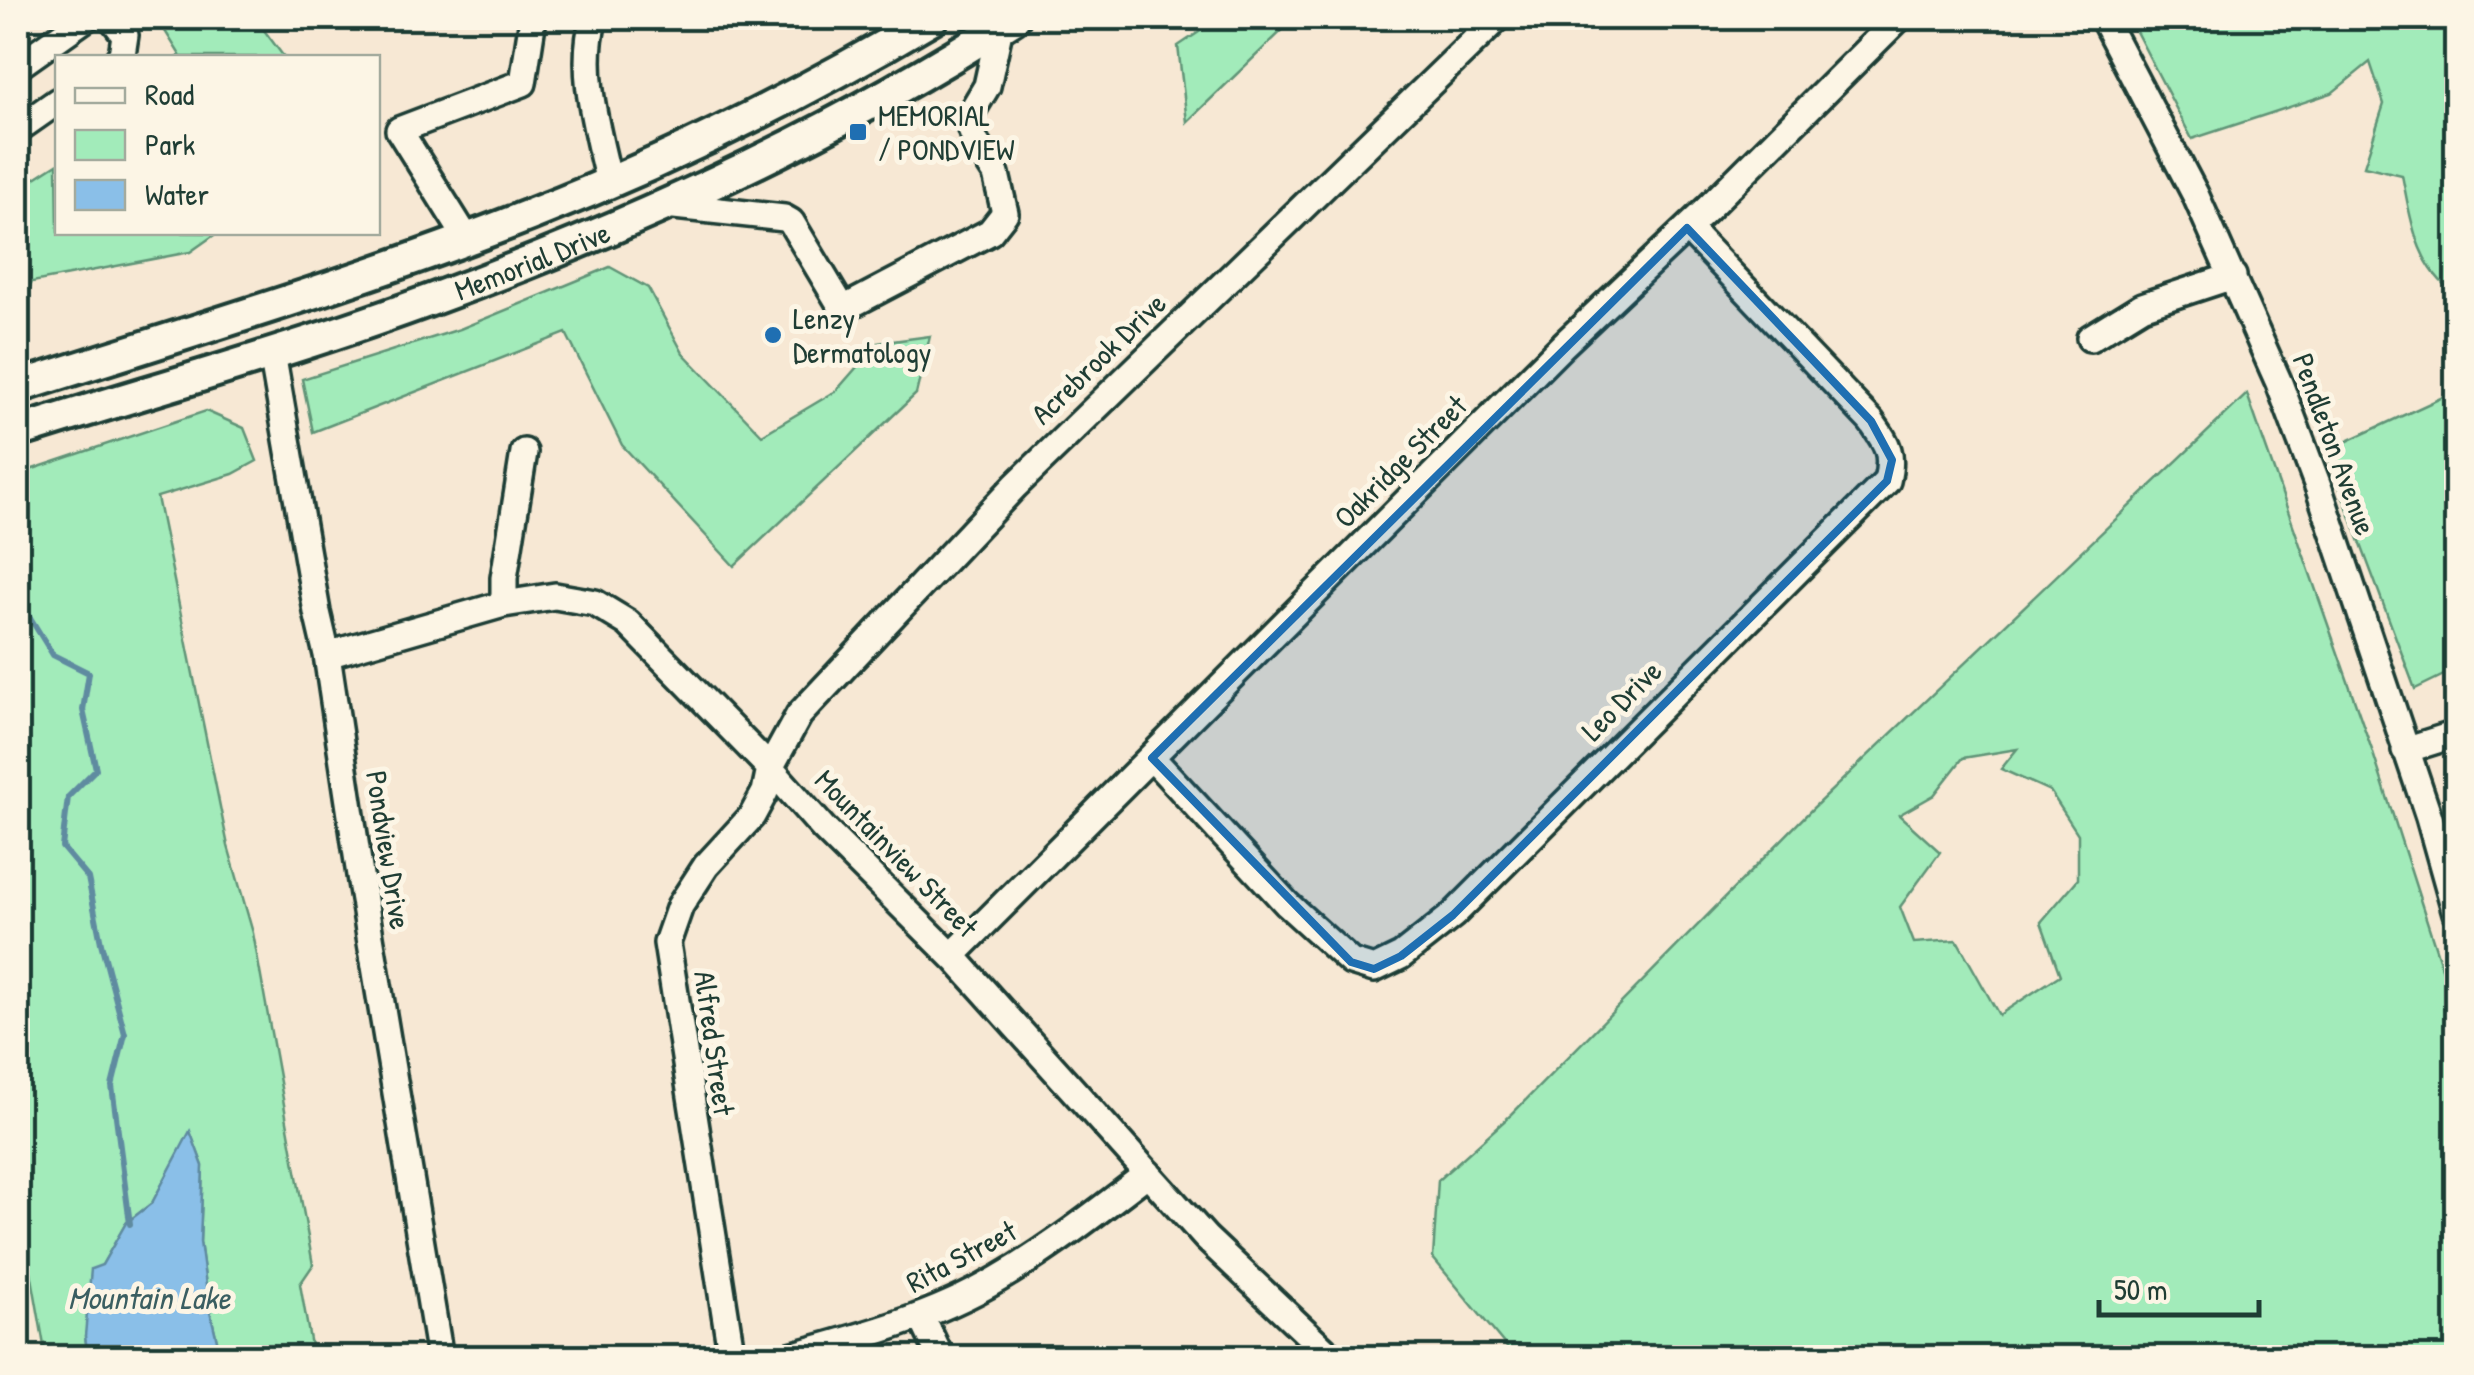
<svg xmlns="http://www.w3.org/2000/svg" width="2474" height="1375" viewBox="0 0 2474 1375" font-family="'Patrick Hand',sans-serif">
	<rect width="100%" height="100%" fill="#f7e8d4"/>
	<filter id="ink" filterUnits="userSpaceOnUse"><feTurbulence type="fractalNoise" baseFrequency=".01" numOctaves="2"/><feDisplacementMap in="SourceGraphic" scale="20" xChannelSelector="R" yChannelSelector="G"/><feConvolveMatrix kernelMatrix="1 2 1 2 8 2 1 2 1" color-interpolation-filters="sRGB"/></filter>
	<g filter="url(#ink)">
		<path fill="#a2ebba" stroke="#609477" stroke-width="2.5" fill-rule="evenodd" d="M 157,18 L 255,18 L 284,57 L 178,57 L 180,55 Z
			M 1220,18 L 1295,18 L 1187,122 L 1178,46 Z
			M 2129,18 L 2456,18 L 2456,294 C 2416,267 2411,220 2402,175 L 2364,166 L 2384,104 L 2370,62 L 2332,93 L 2192,139 Z
			M 57,164 L 58,232 L 217,233 L 190,252 L 32,282 L 18,315 L 18,189 Z
			M 610,267 L 648,288 L 683,353 L 762,435 L 836,391 L 878,343 L 930,336 L 916,394 L 734,566 L 622,445 L 566,333 L 313,432 L 302,379 L 460,329 Z
			M 2456,391 L 2456,669 L 2415,689 L 2326,451 Z
			M 2247,394 L 2372,750 L 2444,974 L 2456,1077 L 2456,1357 L 1515,1357 L 1433,1258 L 1438,1180 L 1512,1114 L 1812,809 ZM 2017,749 L 2001,769 L 2050,791 L 2078,834 L 2078,879 L 2041,922 L 2060,975 L 1999,1015 L 1957,940 L 1914,943 L 1900,907 L 1940,852 L 1899,815 L 1934,795 L 1963,758 Z
			M 206,411 L 244,428 L 257,461 L 233,474 L 157,497 L 228,846 L 253,933 L 313,1265 L 300,1284 L 313,1357 L 221,1357 L 209,1307 L 200,1242 L 203,1166 L 190,1132 L 152,1203 L 126,1223 L 102,1265 L 85,1336 L 88,1357 L 46,1357 L 18,1198 L 18,474 Z"/>
		<path fill="#8abfe8" stroke="#5f8ba0" stroke-width="2.5" d="M 190,1131 L 203,1166 L 200,1242 L 209,1307 L 221,1357 L 88,1357 L 85,1336 L 91,1269 L 102,1265 L 126,1223 L 152,1203 Z"/>
		<g fill="none" stroke-linecap="round" stroke-linejoin="round">
			<path stroke="#5f8ba0" stroke-width="6" d="M 18,598 L 53,655 L 89,673 L 83,710 L 96,769 L 68,797 L 62,847 L 88,878 L 101,943 L 125,1034 L 112,1086 L 130,1224"/>
			<g stroke="#1f3d34" stroke-width="32">
				<path id="minor" d="M 112,18 L 125,35 L 122,55 L 119,58
					M 594,18 C 578,69 598,132 609,183
					M 2103,18 L 2195,194 L 2279,383 L 2319,489 L 2429,817 L 2456,913
					M 18,66 L 86,18
					M 18,129 L 58,101
					M 665,205 L 784,218 L 791,222 L 843,309 L 990,232 L 1005,213 L 996,174 L 975,141 L 970,126 L 972,111 L 987,86 L 1000,27
					M 467,239 L 399,130 L 523,83 L 533,18
					M 2090,338 L 2142,306 L 2233,276
					M 272,353 L 317,612 L 327,655 L 361,882 L 440,1358
					M 504,604 L 504,578 L 524,452
					M 327,655 L 504,604 L 555,596 L 595,603 L 628,623 L 770,768 L 824,829 L 957,961 L 1206,1238 L 1333,1358
					M 2405,750 L 2456,734
					M 1152,758 L 1287,904 L 1351,962 L 1374,969 L 1401,956 L 1453,915 L 1887,481 C 1894,452 1887,444 1871,421 L 1687,228
					M 952,956 L 1563,345 L 1707,209 L 1899,18
					M 921,1316 L 941,1358
					M 732,1358 L 667,943 L 680,906 L 706,866 L 752,816 L 765,792 L 770,768 L 799,715 L 1015,486 L 1498,18
					M 783,1358 C 856,1338 933,1318 998,1279 C 1051,1248 1100,1210 1148,1173"/>
			</g>
			<g stroke="#1f3d34" stroke-width="38">
				<g id="major">
					<path d="M 18,387 C 189,332 362,281 530,215 C 669,161 804,94 932,18"/>
					<path id="s1" d="M 18,432 C 157,388 299,349 436,298 C 637,224 835,134 1014,18"/>
				</g>
			</g>
			<use href="#minor" stroke="#fcf5e5" stroke-width="25"/>
			<use href="#major" stroke="#fcf5e5" stroke-width="30"/>
		</g>
	</g>
	<path fill="#1f6fb2" fill-opacity="0.2" stroke="#1f6fb2" stroke-width="8" stroke-linejoin="round" d="M 1687,228 L 1871,421 L 1892,460 L 1887,481 L 1453,915 L 1401,956 L 1374,969 L 1351,962 L 1152,758 Z"/>
	<g fill="#1f6fb2" stroke="#fcf5e5" stroke-width="4">
		<rect x="848" y="122" width="20" height="20" rx="5"/>
		<circle cx="773" cy="335" r="10"/>
	</g>
	<g text-anchor="middle" dominant-baseline="central" stroke-width="10" stroke-linejoin="round" paint-order="stroke">
		<g font-size="30" fill="#1f3d34" stroke="#fcf5e5" text-anchor="start">
			<text x="878" y="115">MEMORIAL<tspan x="878" dy="34">/ PONDVIEW</tspan></text>
			<text x="793" y="318">Lenzy<tspan x="793" dy="34">Dermatology</tspan></text>
		</g>
		<g font-size="30" fill="#1f3d34" stroke="#fcf5e5">
			<text stroke="none"><textPath href="#s1" startOffset="542">Memorial Drive</textPath></text>
			<text transform="translate(1098 358) rotate(-44)">Acrebrook Drive</text>
			<text transform="translate(2335 444) rotate(70)">Pendleton Avenue</text>
			<text transform="translate(1400 461) rotate(-45)">Oakridge Street</text>
			<text transform="translate(1621 700) rotate(-45)">Leo Drive</text>
			<text transform="translate(389 850) rotate(81)">Pondview Drive</text>
			<text transform="translate(897 853) rotate(46)">Mountainview Street</text>
			<text transform="translate(715 1043) rotate(82)">Alfred Street</text>
			<text transform="translate(961 1256) rotate(-28)">Rita Street</text>
		</g>
		<g font-size="32" font-style="italic" fill="#3a5e61" stroke="#fcf5e5">
			<text x="149" y="1297">Mountain Lake</text>
		</g>
	</g>
	<rect width="2474" height="1375" fill="none" stroke="#fcf5e5" stroke-width="60"/>
	<rect x="30" y="30" width="2414" height="1315" fill="none" stroke="#1f3d34" stroke-width="4" filter="url(#ink)"/>
	<rect x="55" y="55" width="325" height="180" fill="#fcf5e5" stroke="#a4ab9e" stroke-width="2.5"/>
	<rect x="75" y="88" width="50" height="15" fill="#fcf5e5" stroke="#a4ab9e" stroke-width="2.5"/>
	<text x="145" y="105" font-size="30" fill="#1f3d34">Road</text>
	<rect x="75" y="130" width="50" height="30" fill="#a2ebba" stroke="#a4ab9e" stroke-width="2.5"/>
	<text x="145" y="155" font-size="30" fill="#1f3d34">Park</text>
	<rect x="75" y="180" width="50" height="30" fill="#8abfe8" stroke="#a4ab9e" stroke-width="2.5"/>
	<text x="145" y="205" font-size="30" fill="#1f3d34">Water</text>
	<path d="M2099 1300v15h160v-15" fill="none" stroke="#1f3d34" stroke-width="5"/>
	<text x="2114" y="1300" font-size="30" fill="#1f3d34" stroke="#fcf5e5" stroke-width="8" paint-order="stroke">50 m</text>
</svg>
